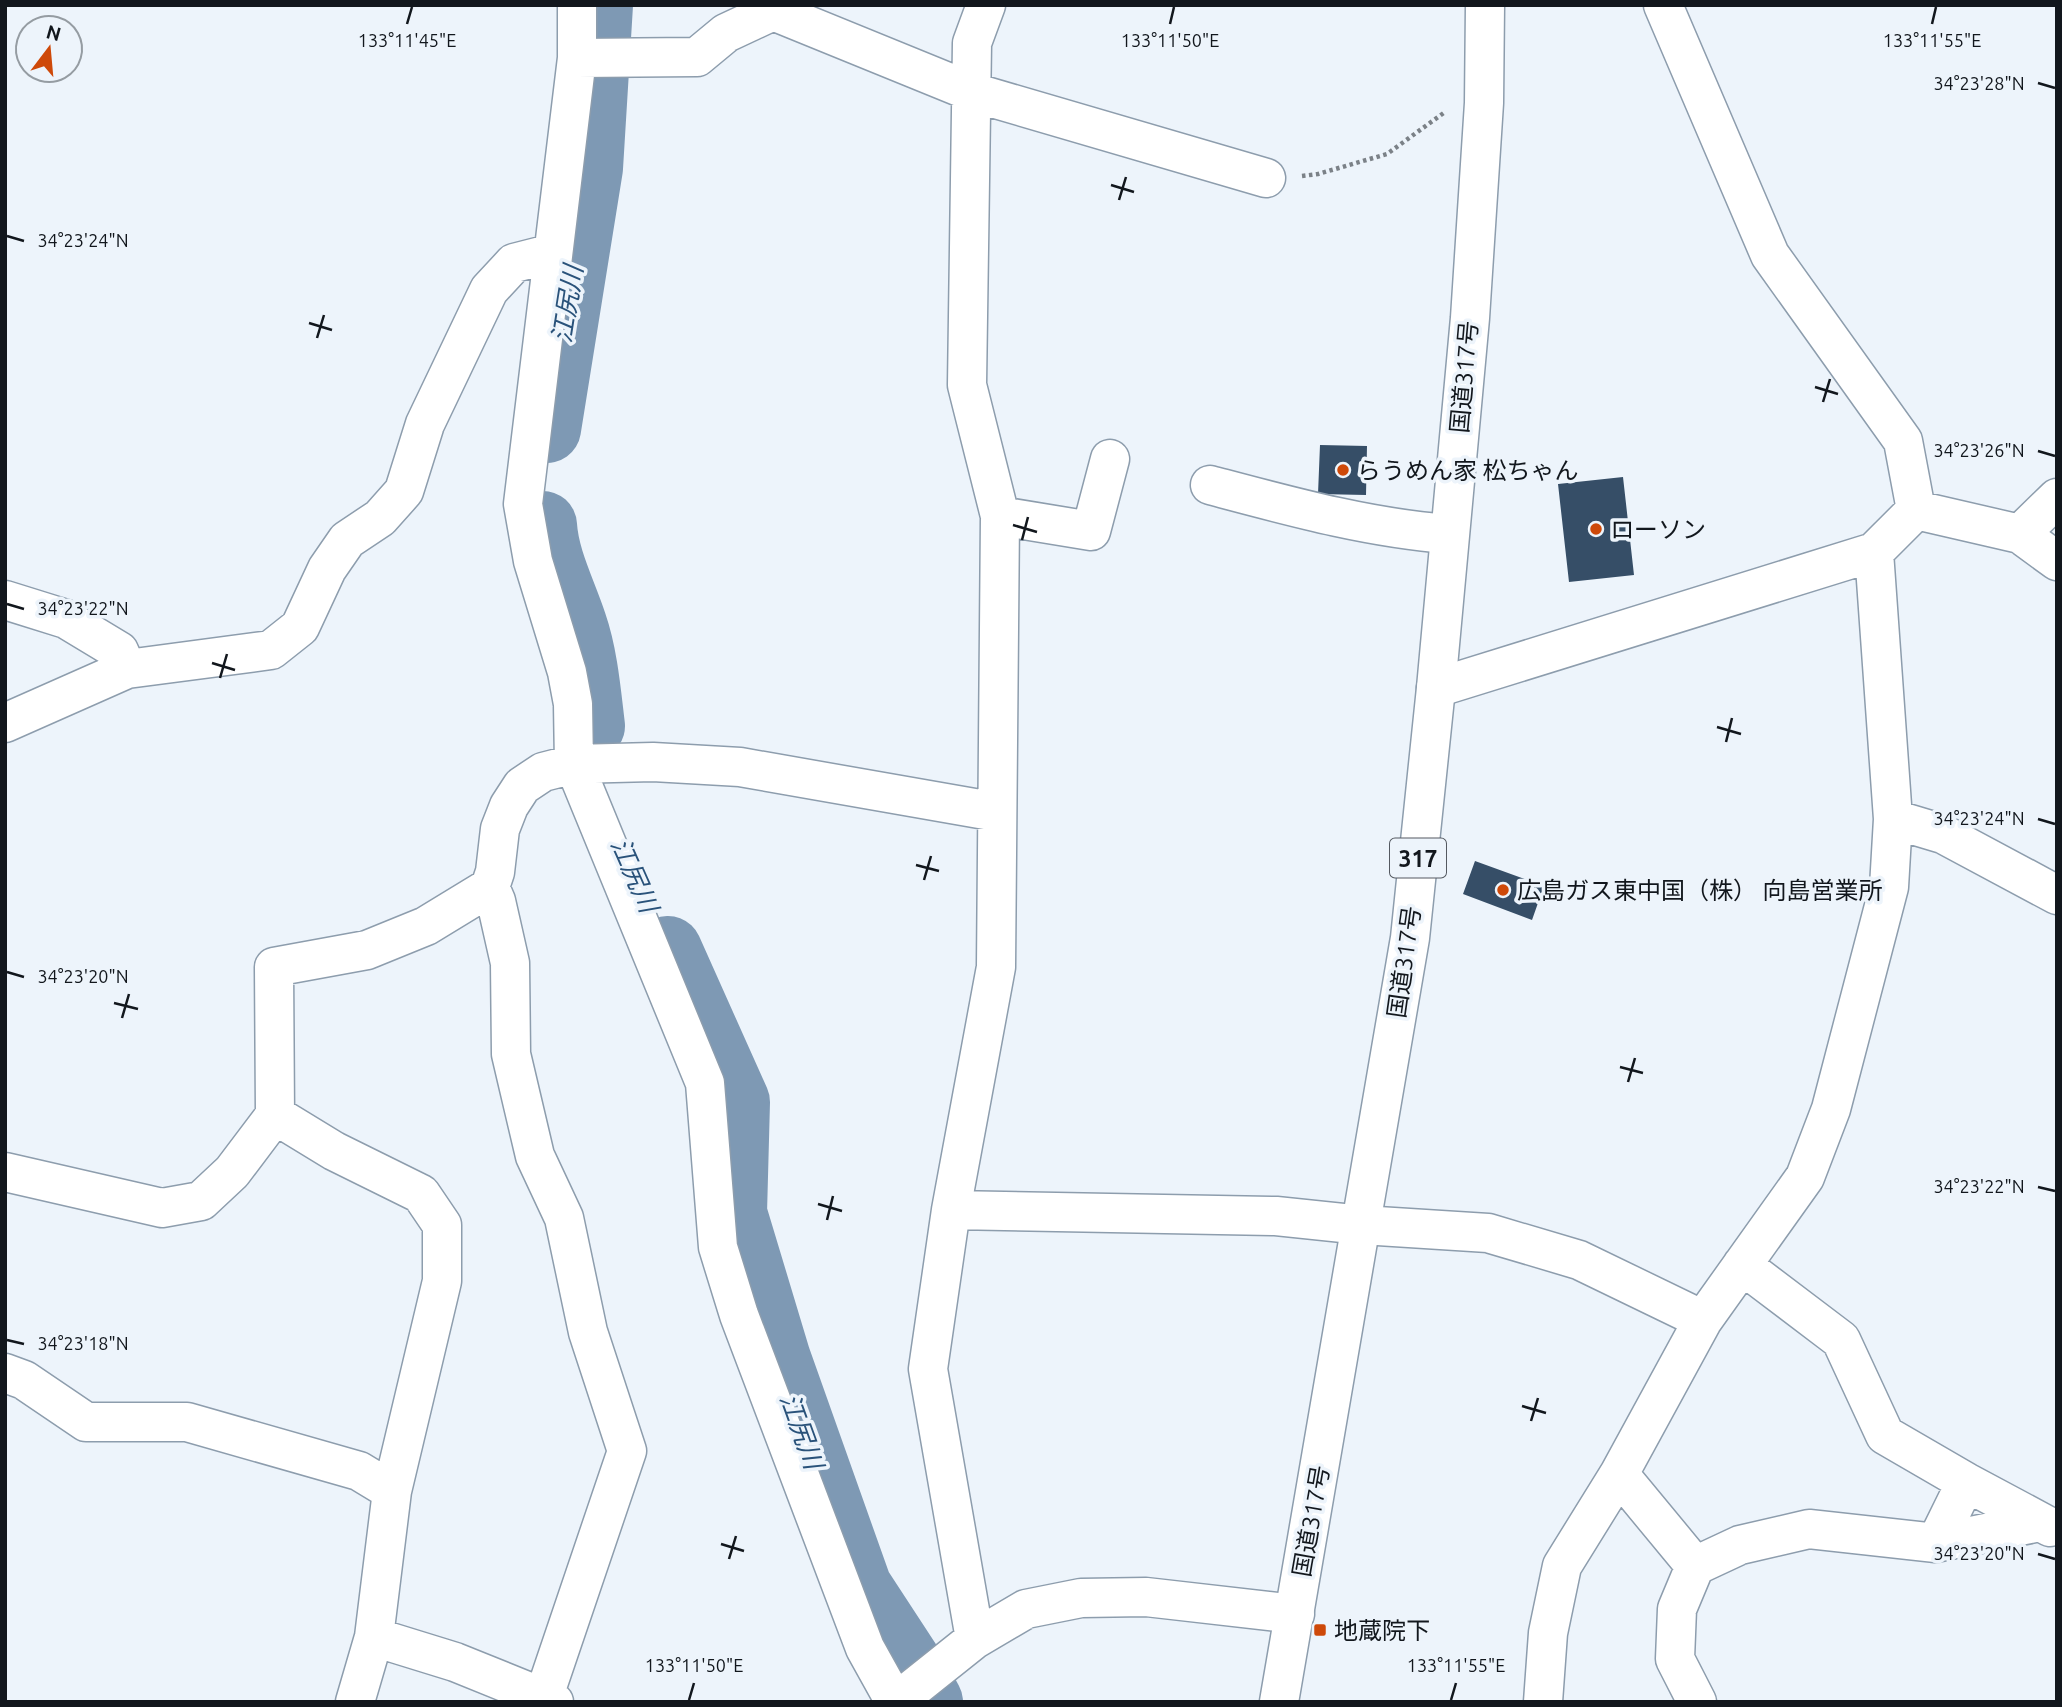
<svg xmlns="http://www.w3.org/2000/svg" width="2062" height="1707" viewBox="0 0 2062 1707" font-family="Ubuntu,'Noto Sans JP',sans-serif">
	<rect width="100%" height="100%" fill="#edf4fb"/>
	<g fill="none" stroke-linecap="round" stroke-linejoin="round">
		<path stroke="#7e99b4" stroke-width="68" d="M 547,429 L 589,168 L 599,5
			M 543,525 C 545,559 562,591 573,624 C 584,656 587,693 591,726
			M 668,950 L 736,1102 L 733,1213 L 777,1359 L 858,1587 L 909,1665 L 929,1702"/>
	</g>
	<path fill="#364e67" d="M 1320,445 L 1367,446 L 1366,495 L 1318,494 Z
		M 1623,477 L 1634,575 L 1569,582 L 1558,484 Z
		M 1475,861 L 1544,886 L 1532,920 L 1463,894 Z"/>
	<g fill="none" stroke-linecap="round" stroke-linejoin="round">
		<g stroke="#8d9dad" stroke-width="41">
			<path id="minor" d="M 577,58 L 697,57 L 726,33 L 773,11 L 972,92 L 1266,178
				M 1210,485 C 1289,506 1368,528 1449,534
				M 1916,510 L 2020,534 L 2057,561
				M 1000,516 L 1091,531 L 1110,459
				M 2020,534 L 2057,498
				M 5,600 L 66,619 L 119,651 L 127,669
				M 1436,688 L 1874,552 L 1916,510 L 1903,441 L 1770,255 L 1663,5
				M 5,723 L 127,669 L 271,650 L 300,627 L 327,569 L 347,540 L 380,518 L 404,491 L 425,424 L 489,290 L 514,263 L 553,253
				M 1893,819 L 1943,834 L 2057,895
				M 490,887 L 496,901 L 510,963 L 511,1054 L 535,1156 L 564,1218 L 588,1332 L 627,1451 L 544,1696
				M 275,1115 L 334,1151 L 421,1194 L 442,1225 L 442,1281 L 392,1491 L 374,1637 L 355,1702
				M 5,1172 L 162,1208 L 201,1201 L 232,1172 L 275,1115 L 274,967 L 367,950 L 426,926 L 490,887 L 495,872 L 500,829 L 509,806 L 522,786 L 543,772 L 574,764 L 573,704 L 567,672 L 533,561 L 523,504 L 577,58 L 577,5
				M 951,1210 L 1276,1216 L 1362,1225 L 1488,1233 L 1579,1260 L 1703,1320
				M 5,1373 L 24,1380 L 86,1422 L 187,1422 L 359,1471 L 392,1491
				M 1966,1482 L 2050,1527
				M 1936,1543 L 2040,1522
				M 1695,1566 L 1619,1474 L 1703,1320 L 1805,1177 L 1831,1109 L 1889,887 L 1893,819 L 1874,552
				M 374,1637 L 455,1662 L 554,1702
				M 975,1639 L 928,1369 L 951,1210 L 996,967 L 1000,516 L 967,385 L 972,43 L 986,5
				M 895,1702 L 865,1648 L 739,1315 L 718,1247 L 705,1083 L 574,764 L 653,762 L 740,767 L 997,812
				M 896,1702 L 975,1639 L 1026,1609 L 1081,1598 L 1146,1597 L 1295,1614
				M 1543,1702 L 1548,1633 L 1562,1566 L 1619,1474
				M 1697,1702 L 1675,1659 L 1677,1609 L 1695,1566 L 1740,1545 L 1809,1529 L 1936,1543 L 1966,1482 L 1885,1435 L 1841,1340 L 1742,1265"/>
		</g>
		<g stroke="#8d9dad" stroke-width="41">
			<path id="trunk" d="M 1279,1702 L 1410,938 L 1436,688 L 1470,318 L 1484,103 L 1485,5"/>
		</g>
		<path stroke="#7b8187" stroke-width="4.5" stroke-dasharray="3.5 3.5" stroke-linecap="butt" d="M 1302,176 L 1318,174 L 1387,154 L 1445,112"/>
		<use href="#minor" stroke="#fff" stroke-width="38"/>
		<use href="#trunk" stroke="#fff" stroke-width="38"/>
	</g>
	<path fill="none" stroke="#12171d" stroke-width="2.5" d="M 407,24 L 412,7M 1170,24 L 1174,7M 1932,24 L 1936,7M 2038,83 L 2055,88M 1111,185 L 1134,192M 1119,200 L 1126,177M 7,236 L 24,241M 309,323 L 332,330M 317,338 L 324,315M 1815,387 L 1838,394M 1823,402 L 1830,379M 2038,451 L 2055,456M 1013,525 L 1037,532M 1022,540 L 1028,517M 7,604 L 24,609M 212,663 L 235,670M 220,678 L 227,654M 1717,727 L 1741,734M 1726,742 L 1732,718M 2038,819 L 2055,824M 916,865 L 939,871M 924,880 L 931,856M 7,972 L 24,977M 114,1003 L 138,1009M 122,1018 L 129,994M 1620,1067 L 1643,1073M 1628,1082 L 1635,1058M 2038,1187 L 2055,1191M 818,1204 L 842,1211M 827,1220 L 833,1196M 7,1340 L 24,1344M 1522,1406 L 1546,1413M 1531,1421 L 1538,1398M 721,1544 L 744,1551M 2038,1554 L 2055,1559M 729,1559 L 736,1536M 689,1700 L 694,1683M 1451,1700 L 1456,1683"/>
	<g fill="#ce4909" stroke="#edf4fb" stroke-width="2.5">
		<circle cx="1343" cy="470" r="7"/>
		<circle cx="1596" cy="529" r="7"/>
		<circle cx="1503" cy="890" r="7"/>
		<rect x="1313" y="1623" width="14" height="14" rx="3.5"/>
	</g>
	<g text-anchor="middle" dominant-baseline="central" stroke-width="7" stroke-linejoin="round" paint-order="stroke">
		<rect fill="#edf4fb" stroke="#545960" stroke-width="2" x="1390" y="838.5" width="56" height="39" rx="5"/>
		<g font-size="23" font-weight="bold" fill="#12171d">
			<text x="1418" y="858">317</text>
		</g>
		<g font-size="24" fill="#12171d" stroke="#edf4fb">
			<text transform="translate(1464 377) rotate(-85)">国道317号</text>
			<text transform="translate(1404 962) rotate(-82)">国道317号</text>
			<text transform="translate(1311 1521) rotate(-80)">国道317号</text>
		</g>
		<g font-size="24" fill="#12171d" stroke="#edf4fb" text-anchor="start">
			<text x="1357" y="470">らうめん家 松ちゃん</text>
			<text x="1610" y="529">ローソン</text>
			<text x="1517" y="890">広島ガス東中国（株） 向島営業所</text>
			<text x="1334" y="1630">地蔵院下</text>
		</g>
		<g font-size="26" font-style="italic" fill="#29527a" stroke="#edf4fb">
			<text transform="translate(567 304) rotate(-81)">江尻川</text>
			<text transform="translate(635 875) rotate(66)">江尻川</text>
			<text transform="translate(802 1431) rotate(70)">江尻川</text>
		</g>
	</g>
	<g font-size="18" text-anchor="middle" fill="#12171d" stroke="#edf4fb" stroke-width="7" stroke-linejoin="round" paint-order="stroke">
		<text x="407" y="47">133°11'45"E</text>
		<text x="1170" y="47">133°11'50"E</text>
		<text x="1932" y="47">133°11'55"E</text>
		<text x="1979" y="90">34°23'28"N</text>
		<text x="83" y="247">34°23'24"N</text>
		<text x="1979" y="457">34°23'26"N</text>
		<text x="83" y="615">34°23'22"N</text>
		<text x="1979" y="825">34°23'24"N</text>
		<text x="83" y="983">34°23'20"N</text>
		<text x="1979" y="1193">34°23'22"N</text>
		<text x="83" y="1350">34°23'18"N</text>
		<text x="1979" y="1560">34°23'20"N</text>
		<text x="694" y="1672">133°11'50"E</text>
		<text x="1456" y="1672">133°11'55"E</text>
	</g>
	<rect width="2062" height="1707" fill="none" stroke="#12171d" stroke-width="14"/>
	<g transform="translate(49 49) rotate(16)"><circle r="33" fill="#edf4fb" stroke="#959ca2" stroke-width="2"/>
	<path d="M0-5L12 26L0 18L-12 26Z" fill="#ce4909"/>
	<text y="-10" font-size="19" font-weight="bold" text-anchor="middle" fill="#12171d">N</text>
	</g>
</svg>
